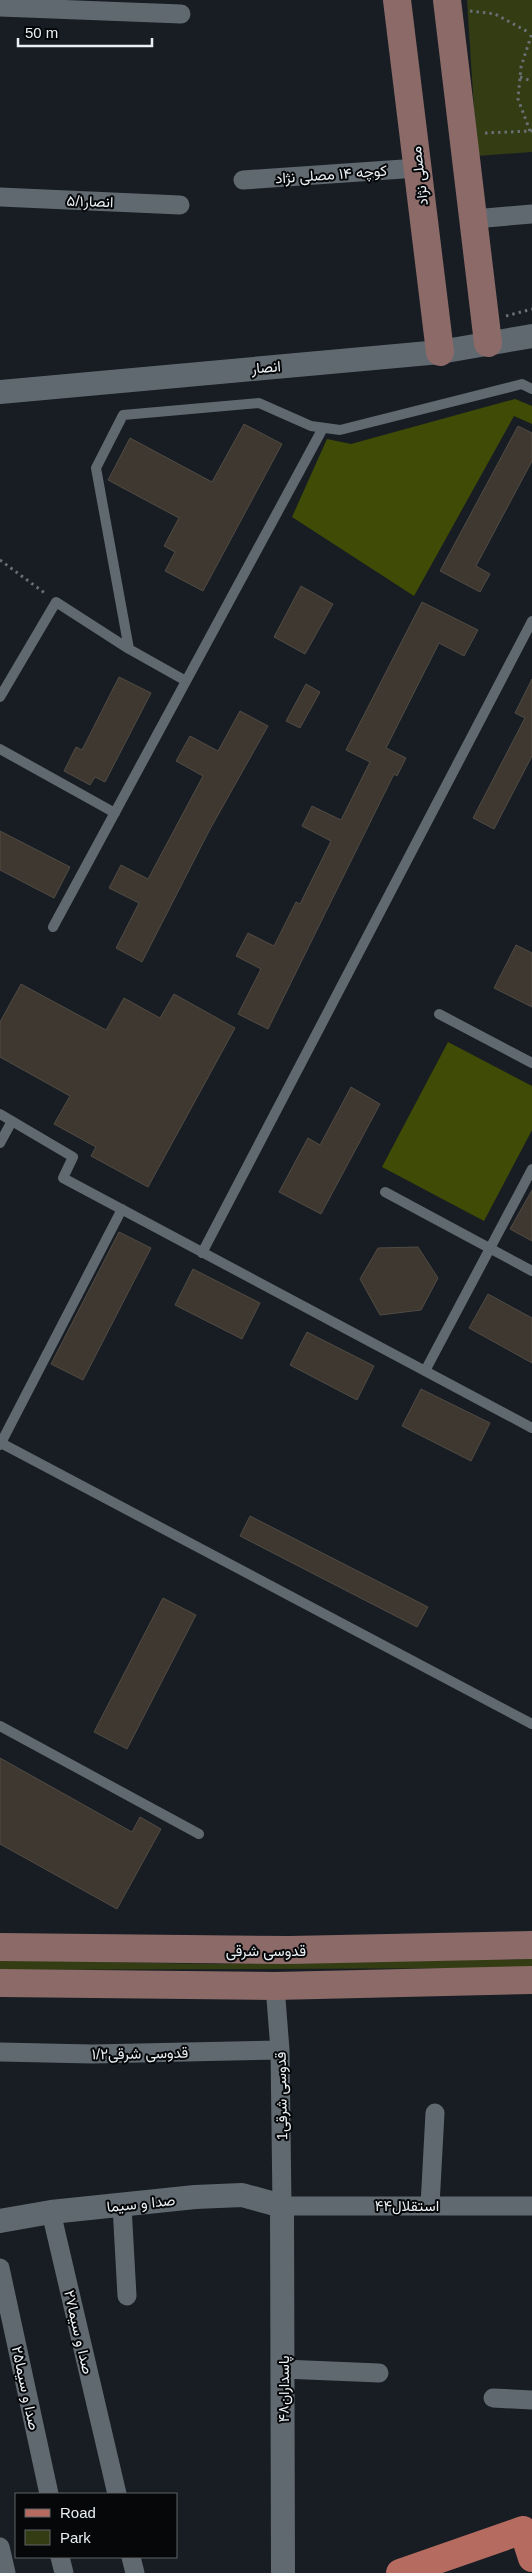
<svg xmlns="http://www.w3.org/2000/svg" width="532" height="2573" viewBox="0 0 532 2573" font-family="Arial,Vazirmatn,sans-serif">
	<rect width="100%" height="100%" fill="#171d23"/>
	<path fill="#333c13" d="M 467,0 L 532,0 L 532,152 L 477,156 Z
		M 532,1959 L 532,1968 L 0,1970 L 0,1960 L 212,1964 Z"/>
	<path fill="#404c06" d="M 515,399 L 532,406 L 532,424 L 514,416 L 414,596 L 292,517 L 327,439 L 351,444 Z
		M 448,1042 L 532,1086 L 532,1130 L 484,1221 L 382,1167 Z"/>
	<path fill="#3e3831" stroke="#514b44" d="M 244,424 L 282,444 L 203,591 L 165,571 L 175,552 L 164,546 L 179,518 L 108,480 L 130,438 L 212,482 Z
		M 518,426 L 532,433 L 532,461 L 476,566 L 490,574 L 480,592 L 440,571 Z
		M 301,586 L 333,604 L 305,654 L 274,637 Z
		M 422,602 L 478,630 L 464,656 L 439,643 L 386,748 L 406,758 L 397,776 L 394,774 L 268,1029 L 238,1014 L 261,969 L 236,956 L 248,933 L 274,946 L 296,902 L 300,904 L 331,841 L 302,826 L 312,806 L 341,820 L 370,762 L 346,750 Z
		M 119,677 L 151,693 L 105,782 L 95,777 L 90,785 L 64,771 L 76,747 L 82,750 Z
		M 532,679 L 532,756 L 494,829 L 473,818 L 525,718 L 515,713 Z
		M 306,684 L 320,692 L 300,728 L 286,721 Z
		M 240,711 L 268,726 L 209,831 L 142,962 L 116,948 L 139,903 L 109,888 L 121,865 L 148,879 L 203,776 L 176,761 L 190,736 L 218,751 Z
		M 0,831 L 70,867 L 54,898 L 0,870 Z
		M 516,945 L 532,953 L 532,1007 L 494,988 Z
		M 21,984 L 106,1030 L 124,998 L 160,1018 L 174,994 L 235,1028 L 148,1187 L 91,1156 L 96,1147 L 54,1124 L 70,1096 L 0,1057 L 0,1022 Z
		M 351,1087 L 380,1104 L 321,1214 L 279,1192 L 308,1138 L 320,1145 Z
		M 532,1190 L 532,1241 L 510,1229 Z
		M 119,1232 L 151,1248 L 83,1380 L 51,1364 Z
		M 418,1247 L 438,1278 L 421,1310 L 380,1315 L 360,1279 L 378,1248 Z
		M 193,1269 L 260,1303 L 242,1339 L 175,1305 Z
		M 488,1294 L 532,1318 L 532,1363 L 469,1328 Z
		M 307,1332 L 374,1366 L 357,1400 L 290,1365 Z
		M 421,1389 L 490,1423 L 471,1461 L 402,1426 Z
		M 250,1516 L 428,1607 L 417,1627 L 240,1536 Z
		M 163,1598 L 196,1615 L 127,1749 L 94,1732 Z
		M 0,1758 L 132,1832 L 140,1817 L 161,1829 L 117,1909 L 0,1844 Z"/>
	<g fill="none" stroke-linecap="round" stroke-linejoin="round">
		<path stroke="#6a6f74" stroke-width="3" stroke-dasharray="2.5 4" stroke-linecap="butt" d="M 470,11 L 495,14 L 530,33
			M 520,77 L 532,81
			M 530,131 L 518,99 L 521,67 L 532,33
			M 485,133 L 532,131
			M 506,316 L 532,309
			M 0,560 L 46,594"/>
		<path stroke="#616970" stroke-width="10" d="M 129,649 L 96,468 L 123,415 L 259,403 L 311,426 L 340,430 L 522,384 L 532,389
			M 0,697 L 56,602 L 129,649 L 186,681
			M 0,749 L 115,813
			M 53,927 L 323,428
			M 439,1014 L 532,1063
			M 0,1114 L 73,1157 L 63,1178 L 532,1428
			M 0,1143 L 12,1121
			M 385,1192 L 532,1271
			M 202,1253 L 532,621
			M 425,1371 L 532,1169
			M 1,1443 L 532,1724
			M 0,1445 L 122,1209
			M 0,1726 L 199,1834"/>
		<path stroke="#616970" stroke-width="19" d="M 0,7 L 181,14
			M 243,180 L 418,168
			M 0,197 L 180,205
			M 474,219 L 532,214
			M 275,1986 L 280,2050 L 282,2206 L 532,2206
			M 0,2052 L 92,2054 L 280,2050
			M 430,2205 L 435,2113
			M 122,2206 L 127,2296
			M 51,2212 L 117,2494
			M 0,2268 L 49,2494
			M 283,2369 L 379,2373
			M 493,2398 L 532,2400
			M 0,2547 L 6,2573
			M 60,2557 L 64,2573
			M 131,2557 L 135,2573"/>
		<path stroke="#616970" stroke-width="24" d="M 0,392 L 440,352 L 532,336
			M 0,2221 L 51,2212 L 195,2197 L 242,2195 L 282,2206 L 283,2573"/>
		<path stroke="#8b6a68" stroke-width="28" d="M 397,0 L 440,352
			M 447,0 L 488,343
			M 0,1947 L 289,1950 L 532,1945
			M 0,1983 L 275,1986 L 532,1980"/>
		<path stroke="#b56b60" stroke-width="28" d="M 523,2530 L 532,2558
			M 400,2573 L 523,2530"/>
	</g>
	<g text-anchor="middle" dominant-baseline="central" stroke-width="4" stroke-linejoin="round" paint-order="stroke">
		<g font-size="15" fill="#eaeff3" stroke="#050709">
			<text transform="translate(331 174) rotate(-4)">کوچه ۱۴ مصلی نژاد</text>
			<text transform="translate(419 176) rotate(-97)">مصلی نژاد</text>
			<text transform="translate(90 201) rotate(2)">انصار۵/۱</text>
			<text transform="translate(266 367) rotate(-5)">انصار</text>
			<text x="266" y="1950">قدوسی شرقی</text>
			<text transform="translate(140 2053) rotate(-1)">قدوسی شرقی۱/۲</text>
			<text transform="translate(281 2096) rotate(-91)">1قدوسی شرقی</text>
			<text transform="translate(141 2203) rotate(-6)">صدا و سیما</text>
			<text x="407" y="2205">استقلال۴۴</text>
			<text transform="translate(79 2332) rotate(77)">صدا و سیما۲۷</text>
			<text transform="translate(26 2388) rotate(78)">صدا و سیما۲۵</text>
			<text transform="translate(283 2389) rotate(-90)">پاسداران۴۸</text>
		</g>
	</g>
	<rect x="15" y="2493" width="162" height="65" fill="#050709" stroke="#616467"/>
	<rect x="25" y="2509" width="25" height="8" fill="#b56b60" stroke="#616467"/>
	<text x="60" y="2518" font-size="15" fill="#eaeff3">Road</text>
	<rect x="25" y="2530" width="25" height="15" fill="#333c13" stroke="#616467"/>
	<text x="60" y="2543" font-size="15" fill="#eaeff3">Park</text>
	<path d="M18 38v8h134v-8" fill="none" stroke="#eaeff3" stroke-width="2.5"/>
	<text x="25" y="38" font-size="15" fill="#eaeff3" stroke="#050709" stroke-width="4" paint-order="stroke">50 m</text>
</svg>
